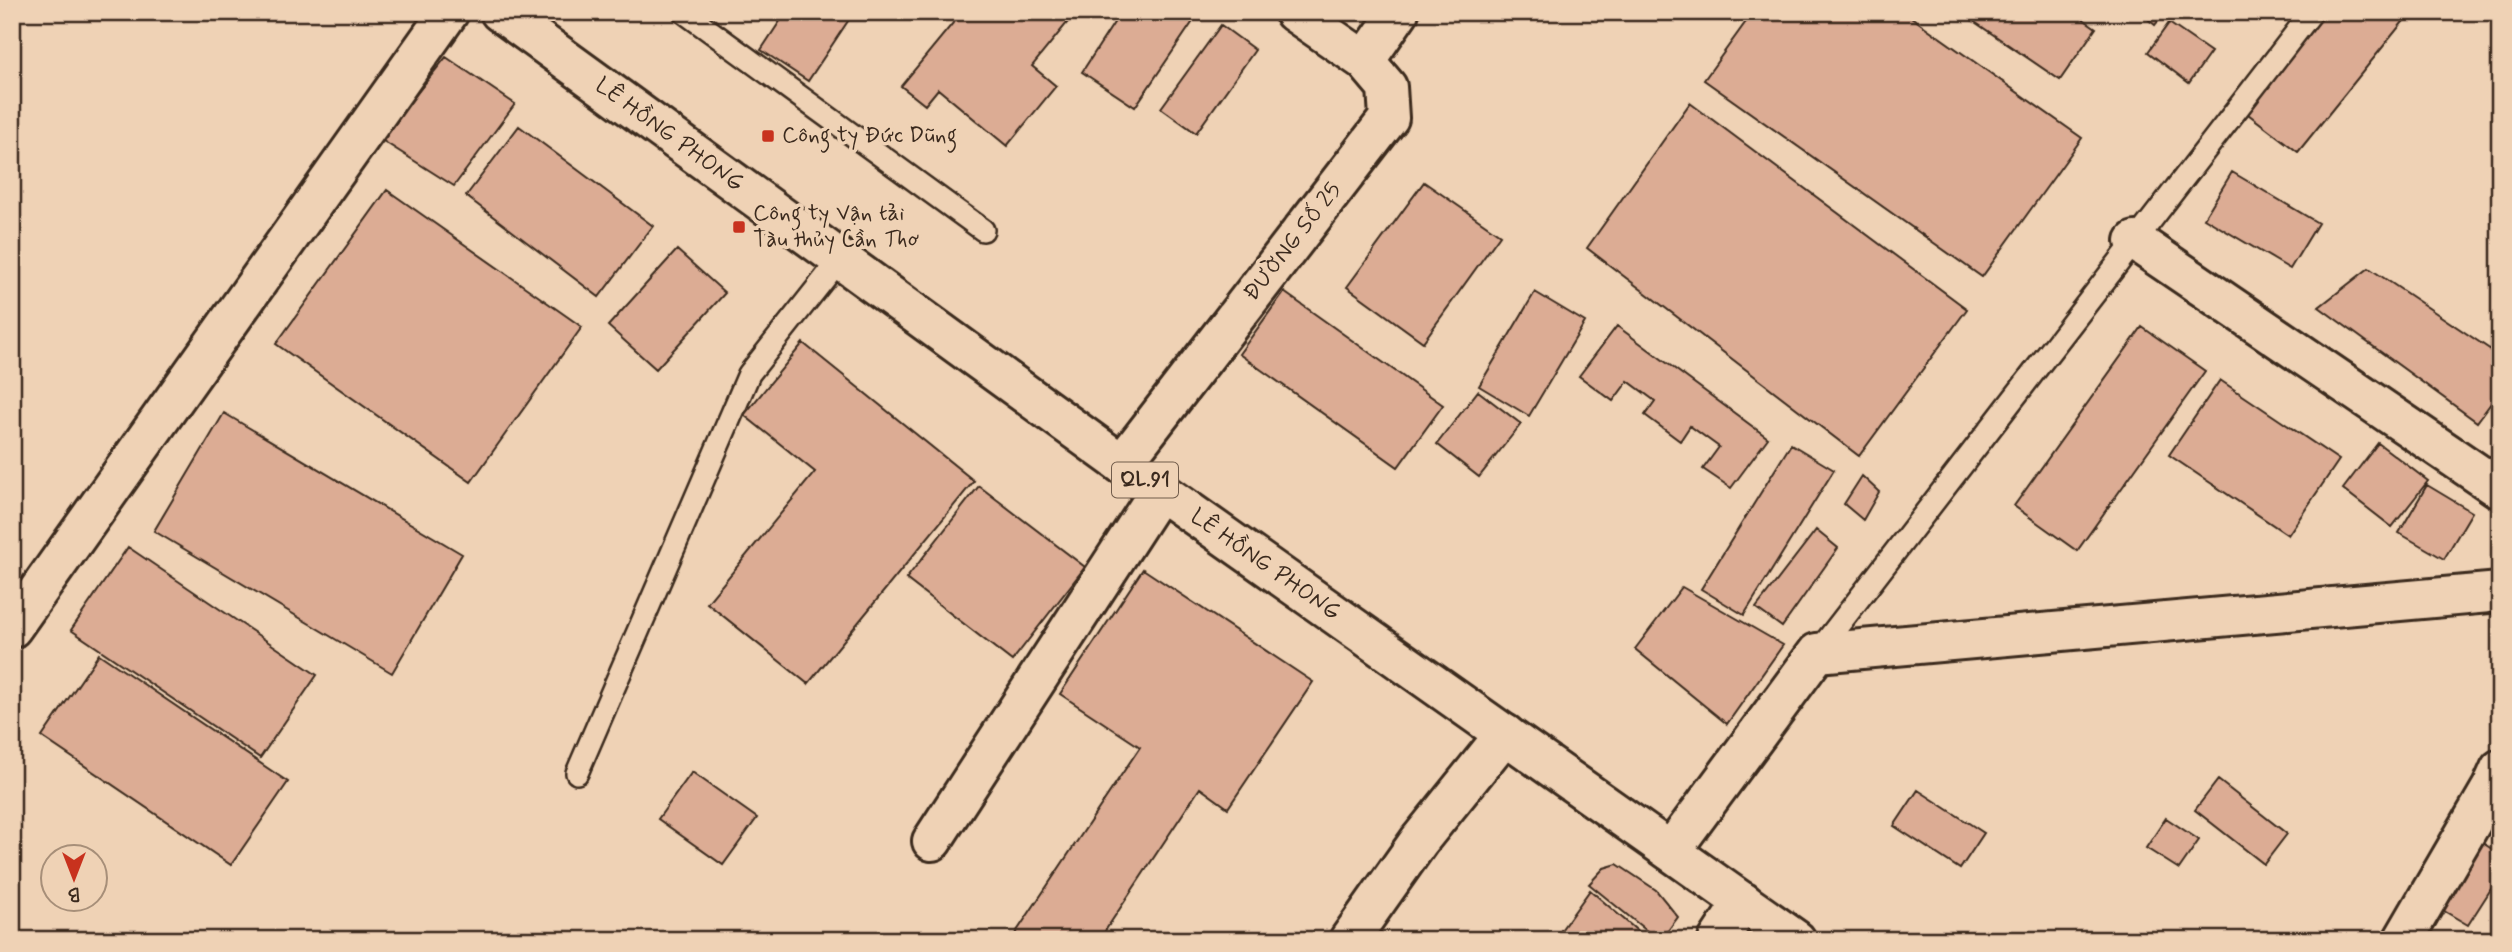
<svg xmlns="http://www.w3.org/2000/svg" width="2512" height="952" viewBox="0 0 2512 952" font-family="Mynerve,sans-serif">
	<rect width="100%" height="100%" fill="#efd2b5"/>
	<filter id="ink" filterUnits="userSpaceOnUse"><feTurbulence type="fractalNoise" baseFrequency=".0143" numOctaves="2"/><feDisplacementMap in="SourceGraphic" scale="14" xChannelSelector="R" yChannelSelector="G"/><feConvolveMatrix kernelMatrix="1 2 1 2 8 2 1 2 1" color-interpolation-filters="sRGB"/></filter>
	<g filter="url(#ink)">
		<path fill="#dcac94" stroke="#3b2a1e" stroke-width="2" d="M 786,12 L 854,12 L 808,81 L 761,50 Z
			M 962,12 L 1076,12 L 1032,66 L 1056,86 L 1007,146 L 938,89 L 925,105 L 901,86 Z
			M 1121,12 L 1188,12 L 1196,17 L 1135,107 L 1082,72 Z
			M 1753,12 L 1904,12 L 2082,138 L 1982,277 L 1704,80 Z
			M 1960,12 L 2073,12 L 2096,28 L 2060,80 Z
			M 2139,12 L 2165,12 L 2155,25 Z
			M 2324,12 L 2411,12 L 2298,152 L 2248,114 Z
			M 2169,23 L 2211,52 L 2189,83 L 2148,52 Z
			M 1221,25 L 1255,50 L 1196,133 L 1161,108 Z
			M 446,57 L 515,104 L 454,186 L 380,139 Z
			M 1690,103 L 1967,309 L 1859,456 L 1587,248 Z
			M 519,126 L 653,226 L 599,297 L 466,196 Z
			M 2232,172 L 2318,223 L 2290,269 L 2204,218 Z
			M 1424,182 L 1500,235 L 1423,342 L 1347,287 Z
			M 387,190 L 582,327 L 471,482 L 276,344 Z
			M 677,250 L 725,293 L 656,369 L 608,326 Z
			M 2369,268 L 2500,356 L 2500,391 L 2477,422 L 2319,307 Z
			M 1284,292 L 1443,405 L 1398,467 L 1239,354 Z
			M 1535,292 L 1585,322 L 1529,416 L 1479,386 Z
			M 1617,326 L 1768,438 L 1731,488 L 1703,469 L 1719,447 L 1690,426 L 1680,441 L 1645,415 L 1655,401 L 1628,381 L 1613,401 L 1579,376 Z
			M 2142,327 L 2205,371 L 2077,551 L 2014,506 Z
			M 803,343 L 974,481 L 808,684 L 707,603 L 815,472 L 744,415 Z
			M 2220,380 L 2339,460 L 2288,535 L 2169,455 Z
			M 1478,391 L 1521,424 L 1479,477 L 1437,444 Z
			M 224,413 L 462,554 L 392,673 L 154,531 Z
			M 2378,443 L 2428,481 L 2392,527 L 2343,489 Z
			M 1791,444 L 1834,470 L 1744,615 L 1701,589 Z
			M 1862,476 L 1879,492 L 1863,520 L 1844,504 Z
			M 2427,485 L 2472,512 L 2444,559 L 2399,533 Z
			M 979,486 L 1085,567 L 1012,661 L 906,579 Z
			M 1816,530 L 1838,548 L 1782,627 L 1756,608 Z
			M 128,547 L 317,675 L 260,758 L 71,630 Z
			M 1143,569 L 1313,682 L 1228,808 L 1200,788 L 1099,940 L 1011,940 L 1140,747 L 1060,694 Z
			M 1682,587 L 1783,645 L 1727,724 L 1635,649 Z
			M 99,654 L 288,782 L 231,865 L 42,737 Z
			M 692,772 L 757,818 L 723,865 L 658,819 Z
			M 2218,780 L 2287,834 L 2264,864 L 2195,810 Z
			M 1918,790 L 1984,833 L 1960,869 L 1894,826 Z
			M 2166,818 L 2199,840 L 2179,869 L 2146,848 Z
			M 2481,842 L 2500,854 L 2500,875 L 2468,925 L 2439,908 Z
			M 1617,864 L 1656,890 L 1678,917 L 1661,940 L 1658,940 L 1589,884 L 1604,868 Z
			M 1590,890 L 1642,935 L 1638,940 L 1554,940 Z
			M 2500,917 L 2500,940 L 2487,940 L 2486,939 Z"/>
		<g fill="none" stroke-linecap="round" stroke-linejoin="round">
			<g stroke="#3b2a1e" stroke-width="26">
				<path id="service" d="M 684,12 L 983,230
					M 1817,653 L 2312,12
					M 577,773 L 749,374 L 840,259"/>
			</g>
			<g stroke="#3b2a1e" stroke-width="44">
				<path id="minor" d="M 1294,12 L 1365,61
					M 2135,241 L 2500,489
					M 1122,464 L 1389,118 L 1387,87 L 1365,61 L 1399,12
					M 12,628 L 449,12
					M 932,841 L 1160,490
					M 1671,851 L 1817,653 L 2500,592
					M 1349,940 L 1419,841 L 1505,734
					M 1718,940 L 1743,902
					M 2403,940 L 2492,787 L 2500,769"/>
			</g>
			<g stroke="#3b2a1e" stroke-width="44">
				<path id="trunk" d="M 500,12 L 1122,464 L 1796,940"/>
			</g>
			<use href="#service" stroke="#efd2b5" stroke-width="21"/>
			<use href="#minor" stroke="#efd2b5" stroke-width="38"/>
			<use href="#trunk" stroke="#efd2b5" stroke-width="38"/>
		</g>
	</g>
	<g fill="#c8321e" stroke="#efd2b5" stroke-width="2.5">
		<rect x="761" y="129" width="14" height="14" rx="3.5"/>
		<rect x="732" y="220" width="14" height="14" rx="3.5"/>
	</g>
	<g text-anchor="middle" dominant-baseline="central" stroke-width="7" stroke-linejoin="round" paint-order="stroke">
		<rect fill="#efd2b5" stroke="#715c4b" stroke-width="2" x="1112" y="462.5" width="66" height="35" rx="5"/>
		<g font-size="21" font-weight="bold" fill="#3b2a1e">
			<text x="1145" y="480">QL.91</text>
		</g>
		<g font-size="23" fill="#3b2a1e" stroke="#efd2b5">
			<text transform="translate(669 135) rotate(36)">LÊ HỒNG PHONG</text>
			<text transform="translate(1293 242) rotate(-52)">ĐƯỜNG SỐ 25</text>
			<text transform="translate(1265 565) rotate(35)">LÊ HỒNG PHONG</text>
		</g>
		<g font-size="23" fill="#3b2a1e" stroke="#efd2b5" text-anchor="start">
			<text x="782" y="136">Công ty Đức Dũng</text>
			<text x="753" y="214">Công ty Vận tải<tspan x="753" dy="26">Tàu thủy Cần Thơ</tspan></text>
		</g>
	</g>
	<rect width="2512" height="952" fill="none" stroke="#efd2b5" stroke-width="42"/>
	<rect x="21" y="21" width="2470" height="910" fill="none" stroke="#3b2a1e" stroke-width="2.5" filter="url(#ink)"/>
	<g transform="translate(74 878) rotate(180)"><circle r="33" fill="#efd2b5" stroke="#a78f79" stroke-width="2"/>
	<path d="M0-5L12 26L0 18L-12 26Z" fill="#c8321e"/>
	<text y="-10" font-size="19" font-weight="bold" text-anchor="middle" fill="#3b2a1e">B</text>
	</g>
</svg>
